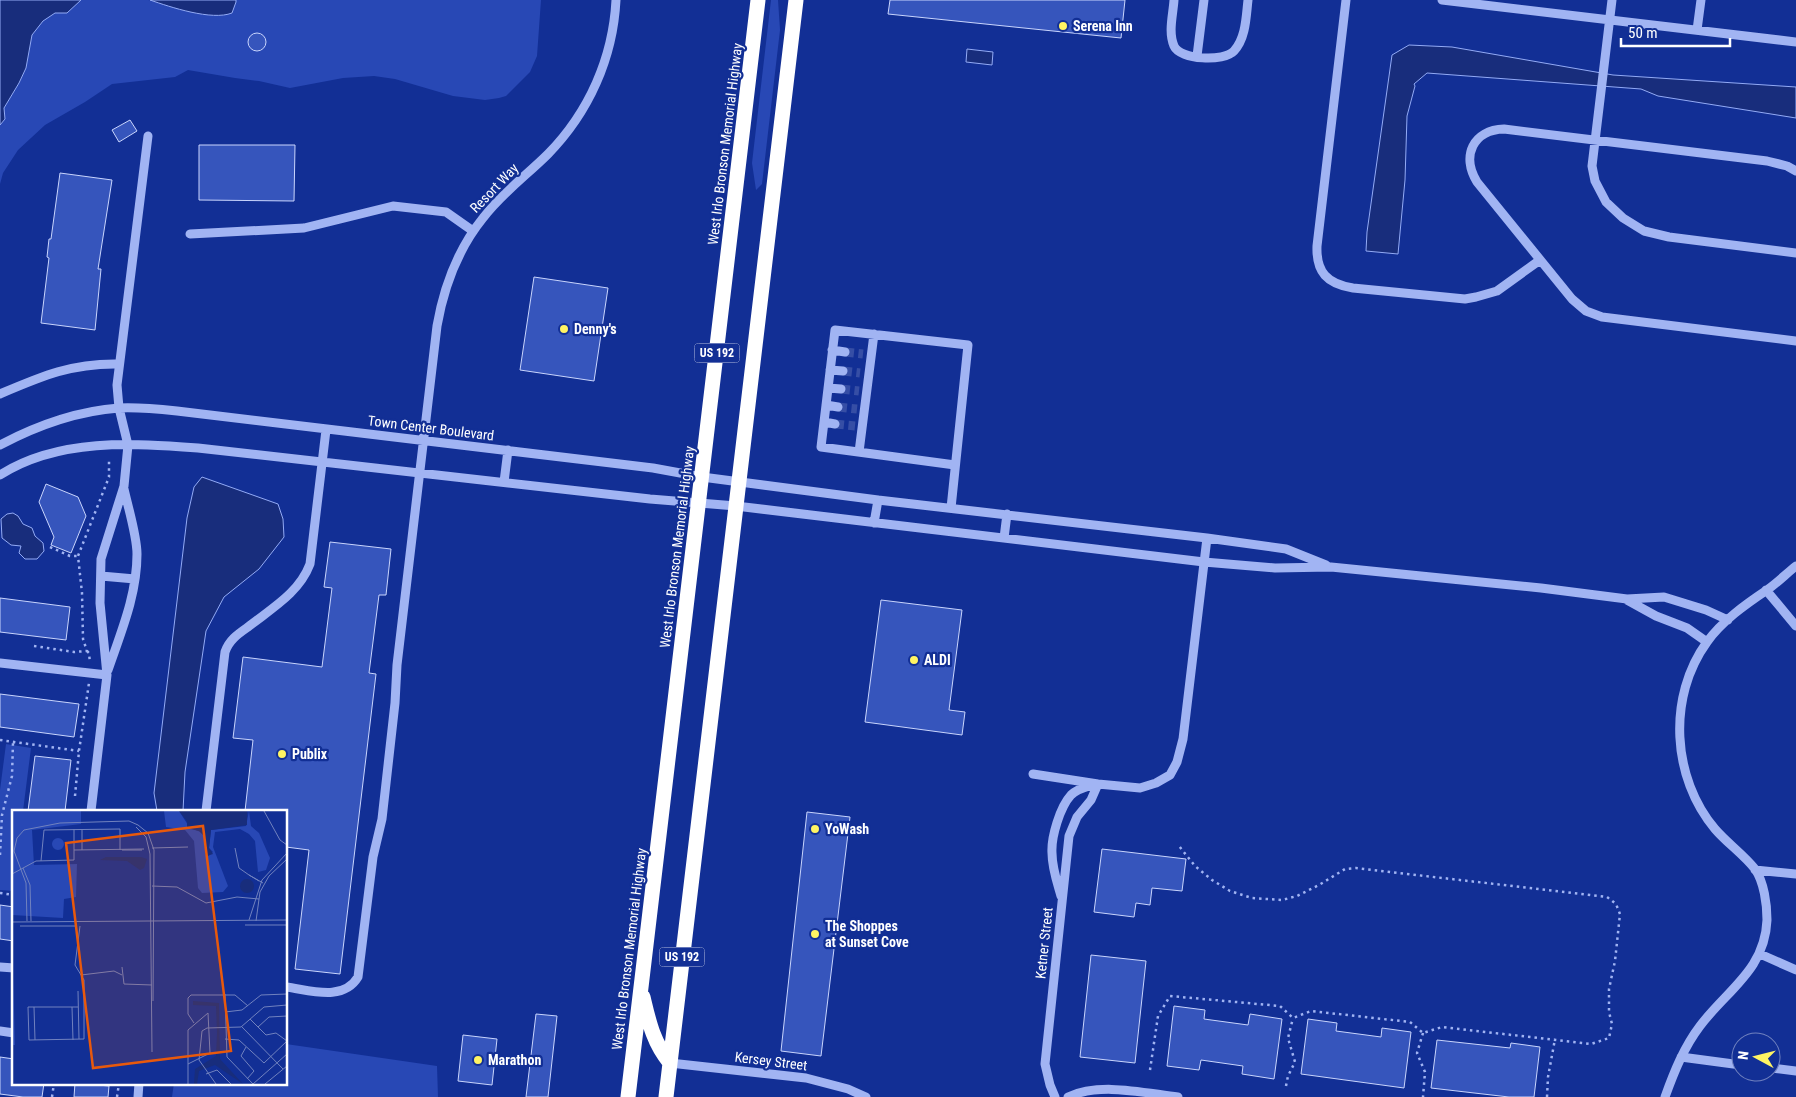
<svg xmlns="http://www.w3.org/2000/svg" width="1796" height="1097" viewBox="0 0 1796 1097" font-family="'Roboto Condensed',sans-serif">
	<rect width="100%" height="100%" fill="#122f95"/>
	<path fill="#2848b5" d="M 81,0 C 103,0 126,0 148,0 C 174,2 206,23 232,13 L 236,0 L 541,0 L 537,56 L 530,72 L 506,96 L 499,98 L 485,100 L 453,96 L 395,79 L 374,76 L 343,78 L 290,88 L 259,81 L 235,78 L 188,70 L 175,77 L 112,84 L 85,102 L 45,125 L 18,150 L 3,173 L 0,184 L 0,125 L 5,119 L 4,108 L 19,83 L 26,68 L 32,35 L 43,21 L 55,13 L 67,13 Z
		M 771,0 L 778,0 L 780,30 L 762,184 L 756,190 L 752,163 Z
		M 6,744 L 31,748 L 23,811 L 14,811 L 14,891 L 0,890 L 0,790 Z
		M 286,1044 L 437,1066 L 438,1097 L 172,1097 L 174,1083 L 286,1083 Z"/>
	<path fill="#182d7c" stroke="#93abf6" d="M 0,0 L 81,0 L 67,13 L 55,13 L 43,21 L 32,35 L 26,68 L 19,83 L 4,108 L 5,119 L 0,125 Z
		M 150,0 L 236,0 L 236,2 L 232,13 C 212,21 170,7 150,0 Z
		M 1409,45 L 1452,47 L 1613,75 L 1796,87 L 1796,118 L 1658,96 L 1641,89 L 1427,73 L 1414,84 L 1415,86 L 1407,116 L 1405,180 L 1398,254 L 1366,251 L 1367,232 L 1392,55 Z
		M 967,49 L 993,52 L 992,65 L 966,62 Z
		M 202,477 L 278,504 L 283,519 L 284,537 L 259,569 L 224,597 L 206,631 L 185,772 L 183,811 L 157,811 L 154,793 L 187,518 L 194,487 Z
		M 13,513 L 18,516 L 23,524 L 32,528 L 35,536 L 43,543 L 44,551 L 37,559 L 25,559 L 19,553 L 21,546 L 11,545 L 2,538 L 1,519 L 7,514 Z"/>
	<path fill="#3655bc" stroke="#c9d5fd" d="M 890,0 L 1125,0 L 1121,38 L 888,14 Z
		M248 42a9 9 0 1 1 18 0a9 9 0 1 1-18 0Z
		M 130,120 L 137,131 L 119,142 L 112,130 Z
		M 199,145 L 295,145 L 294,201 L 199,200 Z
		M 60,173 L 112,180 L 98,269 L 101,269 L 95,330 L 41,323 L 49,258 L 47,257 L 49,239 L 51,239 Z
		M 534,277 L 608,288 L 594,381 L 520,370 Z
		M 46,484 L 78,497 L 86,516 L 71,553 L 51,545 L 54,537 L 39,502 Z
		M 330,542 L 391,549 L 386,595 L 379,595 L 369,673 L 376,674 L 340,974 L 295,969 L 309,850 L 286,847 L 286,811 L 245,811 L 253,740 L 233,738 L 243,657 L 322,667 L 332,588 L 324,587 Z
		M 0,598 L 70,607 L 66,640 L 0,632 Z
		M 881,600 L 962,610 L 949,710 L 965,712 L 962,735 L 865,722 Z
		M 0,694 L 79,704 L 74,737 L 0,727 Z
		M 35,756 L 71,760 L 65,811 L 28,811 Z
		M 807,812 L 850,817 L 821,1056 L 781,1051 Z
		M 1102,849 L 1186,859 L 1182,891 L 1152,888 L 1150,905 L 1136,903 L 1134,917 L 1094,912 Z
		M 0,905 L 14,907 L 14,941 L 0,939 Z
		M 1091,955 L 1146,961 L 1135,1063 L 1080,1057 Z
		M 1174,1006 L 1205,1010 L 1204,1019 L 1248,1025 L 1250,1014 L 1282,1019 L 1274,1079 L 1242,1074 L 1243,1066 L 1201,1060 L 1199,1070 L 1167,1066 Z
		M 536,1014 L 557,1016 L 548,1097 L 526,1097 Z
		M 1308,1019 L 1337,1023 L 1336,1031 L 1381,1037 L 1382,1028 L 1411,1032 L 1404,1088 L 1301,1074 Z
		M 463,1035 L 497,1039 L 492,1085 L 458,1081 Z
		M 1437,1040 L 1510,1048 L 1511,1043 L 1540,1047 L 1534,1097 L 1509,1097 L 1431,1088 Z
		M 0,1057 L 14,1059 L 14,1083 L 44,1083 L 42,1097 L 23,1097 L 0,1094 Z
		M 75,1083 L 109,1086 L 108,1097 L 74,1097 Z"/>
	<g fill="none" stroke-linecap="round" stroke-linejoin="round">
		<path stroke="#364ea5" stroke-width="9" stroke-dasharray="9 4.5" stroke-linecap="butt" d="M 845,352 L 863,354
			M 843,371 L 860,373
			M 841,389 L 859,391
			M 838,407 L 857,409
			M 835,424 L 855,426"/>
		<path stroke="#a1b4f3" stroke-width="2.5" stroke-dasharray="2.5 4" stroke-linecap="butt" d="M 50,547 L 70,556 L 78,556
			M 34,646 L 74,652 L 87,651 L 83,639 L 82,593 L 78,556 L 109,477 L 109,461
			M 87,651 L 89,653 L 90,663
			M 0,740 L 79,751
			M 75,796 L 79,751 L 89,683
			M 0,855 L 2,815 L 12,776 L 13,742
			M 0,893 L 14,895
			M 1423,1033 L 1417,1053 L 1425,1072 L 1423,1097
			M 1150,1070 L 1158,1016 L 1170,996 L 1280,1006 L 1293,1018 L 1311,1011 L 1410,1022 L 1423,1033 L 1442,1027 L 1591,1044 L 1609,1038 L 1612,1024 L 1609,1012 L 1609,989 L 1615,961 L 1620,914 L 1616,904 L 1607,897 L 1356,868 L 1345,869 L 1319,885 L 1297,896 L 1282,900 L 1252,898 L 1230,891 L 1212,880 L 1195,866 L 1179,846
			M 1286,1086 L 1288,1076 L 1295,1062 L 1288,1038 L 1293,1018
			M 52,1097 L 54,1083
			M 117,1097 L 119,1083
			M 1547,1097 L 1548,1077 L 1555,1039"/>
		<path stroke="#a1b4f3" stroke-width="9" d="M 1174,0 C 1173,15 1168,32 1174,46 C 1180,60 1224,62 1234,51 C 1246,38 1246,17 1248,0
			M 1346,0 L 1317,246 C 1316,272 1327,284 1353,288 L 1465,299 L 1476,297 L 1497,291 L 1540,260
			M 1442,0 L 1796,42
			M 1612,0 L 1592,166 L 1595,181 L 1606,202 L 1623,218 L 1644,231 L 1669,237 L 1796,253
			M 1697,30 L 1701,0
			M 1197,56 L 1204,0
			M 1796,171 L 1787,166 L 1767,161 L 1504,129 C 1473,130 1461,156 1477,182 L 1572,299 L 1586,311 L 1602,317 L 1796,341
			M 190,234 L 304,228 L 393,206 L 446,212 L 473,231
			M 832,350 L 845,352
			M 830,370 L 843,371
			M 828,388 L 841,389
			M 0,394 C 42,376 72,363 119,364
			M 826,405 L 838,407
			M 824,422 L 835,424
			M 0,445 C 36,426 78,411 119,408 C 138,407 158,409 177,411 L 653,468 L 702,477 L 878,500 L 1207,538 L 1286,549 L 1326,565
			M 859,452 L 874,334
			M 0,475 C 58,438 133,443 198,448 L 650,499 L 736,506 L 1204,562 L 1275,568 L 1331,567 L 1541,588 L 1627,599 L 1664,597 L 1706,610 L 1728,620
			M 504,482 L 508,450
			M 951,508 L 968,345 L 835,330 L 821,447 L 955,465
			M 874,523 L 878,500
			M 1004,538 L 1007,514
			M 101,576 L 135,579
			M 1766,590 L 1796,626
			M 1627,600 L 1656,616 L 1687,628 L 1707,642
			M 0,663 L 107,675
			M 108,670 C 121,632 137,595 137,554 C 137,536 128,507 124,489
			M 1033,774 L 1098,784 L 1140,788 L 1156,783 L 1170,775 L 1177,762 L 1183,739 L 1207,538
			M 91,811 L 107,675 L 100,603 L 101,559 L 124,486 L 128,445 L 119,408 L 117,385 L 148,136
			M 206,811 L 225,652 C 229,640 238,634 248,627 C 272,608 299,593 310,564 L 326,430
			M 1755,870 L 1796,874
			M 1061,896 C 1057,882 1052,868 1052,853 C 1051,837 1060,807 1071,795 C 1077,789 1085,787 1092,785
			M 1760,954 L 1796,970
			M 0,967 L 14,968
			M 286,987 C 310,990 343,1002 358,977 L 373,857 L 382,819 L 395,703 L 397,665 L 437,326 C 444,286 458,249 483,218 C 502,193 527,175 548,154 C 589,112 613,58 616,0
			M 0,1031 L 14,1033
			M 1681,1057 L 1741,1065
			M 670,1063 L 806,1078 L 848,1089 L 866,1097
			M 1771,1068 L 1796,1071
			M 138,1097 L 139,1083
			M 1055,1097 L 1050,1085 L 1045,1064 L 1069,836 L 1077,817 L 1091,800 L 1098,784
			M 1068,1097 C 1100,1082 1144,1093 1178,1097
			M 1665,1097 C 1674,1072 1684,1047 1700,1026 C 1727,990 1765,970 1767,920 C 1767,904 1764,882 1755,869 C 1743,854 1727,843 1715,829 C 1672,778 1667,697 1707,642 C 1722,621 1746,604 1767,590 C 1777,583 1786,574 1796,566"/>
		<path stroke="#fff" stroke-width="15" d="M 643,997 C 649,1022 653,1042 670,1063
			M 628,1097 L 758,0
			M 666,1097 L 796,0"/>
	</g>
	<g fill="#fff463" stroke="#122f95" stroke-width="2">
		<circle cx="1063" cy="26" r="5"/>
		<circle cx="564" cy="329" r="5"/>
		<circle cx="914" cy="660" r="5"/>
		<circle cx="282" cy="754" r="5"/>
		<circle cx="815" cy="829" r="5"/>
		<circle cx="815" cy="934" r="5"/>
		<circle cx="478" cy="1060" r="5"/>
	</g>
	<g text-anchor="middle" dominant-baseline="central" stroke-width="4.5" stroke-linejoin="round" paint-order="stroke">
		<g fill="#122f95" stroke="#b8c1df" stroke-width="1">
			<rect x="694.5" y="343.5" width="45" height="19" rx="4"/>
			<rect x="659.5" y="947.5" width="45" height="19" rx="4"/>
		</g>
		<g font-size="12" font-weight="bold" fill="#fff">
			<text x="717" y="353">US 192</text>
			<text x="682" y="957">US 192</text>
		</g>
		<g font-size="14" font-weight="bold" fill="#fff" stroke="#122f95" text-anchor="start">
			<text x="1073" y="26">Serena Inn</text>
			<text x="574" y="329">Denny's</text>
			<text x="924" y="660">ALDI</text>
			<text x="292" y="754">Publix</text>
			<text x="825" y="829">YoWash</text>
			<text x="825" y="926">The Shoppes<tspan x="825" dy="16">at Sunset Cove</tspan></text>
			<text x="488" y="1060">Marathon</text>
		</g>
		<g font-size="14" fill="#fff" stroke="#122f95">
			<text transform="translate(725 144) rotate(-83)">West Irlo Bronson Memorial Highway</text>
			<text transform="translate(494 188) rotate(-46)">Resort Way</text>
			<text transform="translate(431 428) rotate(7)">Town Center Boulevard</text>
			<text transform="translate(677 547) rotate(-83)">West Irlo Bronson Memorial Highway</text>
			<text transform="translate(1044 943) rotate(-84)">Ketner Street</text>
			<text transform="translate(629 949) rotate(-83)">West Irlo Bronson Memorial Highway</text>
			<text transform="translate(771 1061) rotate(7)">Kersey Street</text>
		</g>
	</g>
	<g transform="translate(12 810)">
		<rect width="275" height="275" fill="#122f95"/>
		<path d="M 0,1 L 69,1 L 69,14 L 20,20 L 22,55 L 65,54 L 64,87 L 52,89 L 51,108 L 0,105 ZM 152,1 L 167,1 L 178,18 L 189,22 L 193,27 L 193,44 L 196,46 L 201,42 L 197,38 L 199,20 L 234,16 L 237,1 L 239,16 L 247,23 L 258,48 L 254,60 L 246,62 L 243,31 L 237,24 L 228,19 L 203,22 L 201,37 L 216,76 L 211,82 L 190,83 L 186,78 L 182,31 L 173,20 L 154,17 ZM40 34a6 6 0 1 1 12 0a6 6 0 1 1-12 0ZM 0,129 L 3,235 L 0,235 Z" fill="#2848b5"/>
		<path d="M 167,1 L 235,1 L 235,15 L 199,20 L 197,38 L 201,44 L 195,46 L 193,27 L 187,21 L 175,18 L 175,11 ZM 94,47 L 129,47 L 135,49 L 132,58 L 128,60 L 115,51 L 88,50 ZM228 76a7 7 0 1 1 14 0a7 7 0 1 1-14 0ZM 181,191 L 207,193 L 208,249 L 231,274 L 203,255 L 187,261 L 185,274 L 182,274 L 183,259 L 204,246 L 205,223 L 204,196 L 181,195 Z" fill="#182d7c"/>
		<path fill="none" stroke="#7182bf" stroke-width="1" d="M 252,1 L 268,30 L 275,35M 124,17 L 134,27 L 138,44 L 140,242M 70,19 L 70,40M 140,38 L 176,37M 223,38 L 227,58 L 237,65M 62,40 L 132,39M 110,40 L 130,40M 29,51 L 32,20 L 108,19 L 108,40M 11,58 L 18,75 L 19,111M 0,64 L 24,51 L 62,50 L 62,19M 247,71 L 237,65 L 251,73M 140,76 L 165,77 L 194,93 L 225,87 L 247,89M 237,110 L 250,70 L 275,43M 15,111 L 14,73 L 2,41 L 5,28 L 12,20 L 48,13 L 117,11 L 126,15 L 136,23 L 142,40 L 141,191M 244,111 L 248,82 L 257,66 L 275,49M 0,112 L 275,110M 233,115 L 275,115M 8,116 L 65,116M 110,157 L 112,174 L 140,175M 69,165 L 102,161 L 110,165M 66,181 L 67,229M 213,184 L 215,247 L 241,274M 22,197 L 23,230M 60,197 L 61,230M 66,197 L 16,197 L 17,230 L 72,229 L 72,170 L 63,155 L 68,116M 213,202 L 230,200 L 249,185 L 275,184M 238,209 L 254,225 L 264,223 L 275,231M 182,213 L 176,204 L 176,188 L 179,185 L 223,185 L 236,196M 230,217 L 271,259M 246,217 L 257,207 L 275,206M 213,229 L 227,230 L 252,253 L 275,231M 234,237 L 229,246 L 242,261 L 235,269M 194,264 L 205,260 L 219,274M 176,274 L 176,220 L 196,203 L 198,243 L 176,254M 204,274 L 187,250 L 190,221 L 195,218 L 229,217 L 252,197 L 275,195M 241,274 L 275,244M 253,274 L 275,256"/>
		<path fill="#e8590c" fill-opacity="0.15" stroke="#e8590c" stroke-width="2.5" d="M 191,16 L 219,241 L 81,258 L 54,33 Z"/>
		<rect width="275" height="275" fill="none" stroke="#fff" stroke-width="2.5"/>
	</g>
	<g transform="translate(1756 1057) rotate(277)"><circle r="24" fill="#122f95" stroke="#7182bf"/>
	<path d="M0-4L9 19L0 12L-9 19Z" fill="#fff463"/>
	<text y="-8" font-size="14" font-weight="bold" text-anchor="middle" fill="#ffffff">N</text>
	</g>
	<path d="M1621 38v8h109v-8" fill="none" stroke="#ffffff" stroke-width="2.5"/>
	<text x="1628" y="38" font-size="15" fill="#ffffff" stroke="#122f95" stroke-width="4" paint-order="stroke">50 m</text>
</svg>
